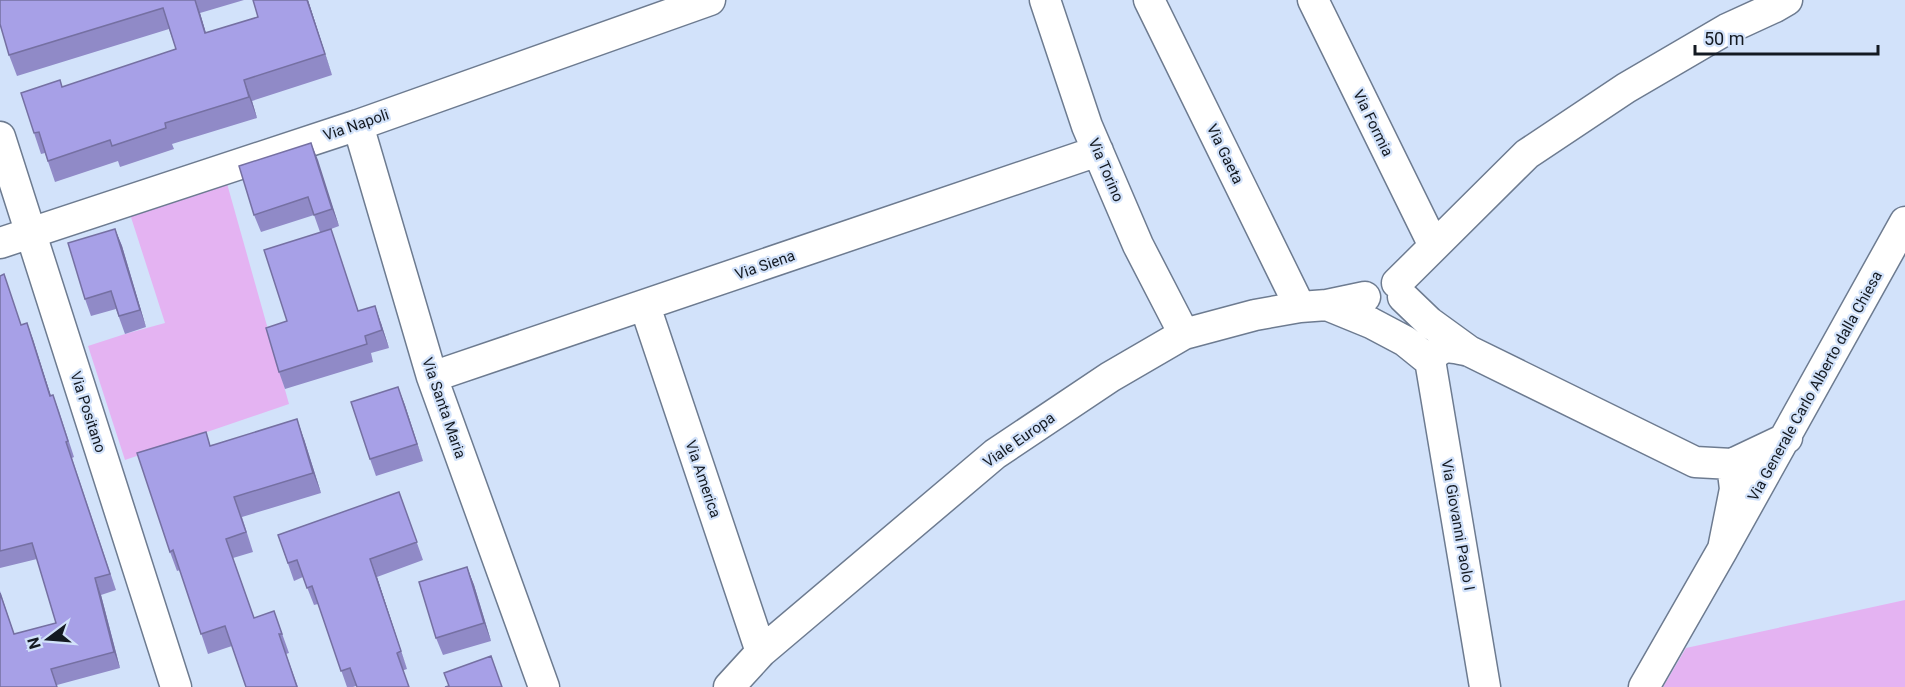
<svg xmlns="http://www.w3.org/2000/svg" width="1905" height="687" viewBox="0 0 1905 687" font-family="Roboto,sans-serif">
	<rect width="100%" height="100%" fill="#d2e2fa"/>
	<path fill="#e4b3f2" d="M 226,180 L 289,404 L 125,460 L 88,346 L 125,334 L 165,323 L 129,211 Z
		M 1905,600 L 1905,687 L 1663,687 L 1686,648 Z"/>
	<g fill="none" stroke-linecap="round" stroke-linejoin="round">
		<g stroke="#6d7b90" stroke-width="33">
			<path id="minor" d="M 1045,0 L 1087,126 L 1138,245 L 1184,334
				M 1149,0 L 1300,307
				M 1313,0 L 1434,246
				M 358,125 L 432,377 L 544,687
				M 0,137 L 176,687
				M 0,243 L 358,125 L 710,0
				M 1397,283 L 1527,154 L 1626,88 L 1727,29 L 1775,7 L 1787,0
				M 1403,297 L 1429,322 L 1469,351 L 1695,462 L 1732,464 L 1787,438
				M 1327,305 L 1371,323 L 1405,341 L 1431,362
				M 645,306 L 761,652
				M 1469,351 C 1451,347 1442,343 1430,360 L 1485,687
				M 432,377 L 1098,151
				M 1723,549 L 1905,222
				M 729,687 L 761,652 L 995,454 L 1110,377 L 1184,334 L 1255,315 L 1300,307 L 1327,305 L 1365,297
				M 1644,687 L 1723,549 L 1735,489 L 1732,464"/>
		</g>
		<use href="#minor" stroke="#fff" stroke-width="30"/>
	</g>
	<path fill="#908ac7" d="M 0,0 L 244,0 L 200,13 L 206,33 L 258,17 L 253,0 L 308,0 L 332,75 L 252,101 L 257,118 L 172,144 L 174,149 L 120,167 L 118,161 L 55,182 L 45,153 L 41,154 L 34,133 L 62,87 L 176,49 L 169,29 L 17,76 L 9,55 Z
		M 311,143 L 339,226 L 331,229 L 358,311 L 381,323 L 389,348 L 371,353 L 373,362 L 285,389 L 279,372 L 287,321 L 320,232 L 314,215 L 261,232 L 254,215 Z
		M 115,229 L 122,246 L 146,327 L 125,334 L 116,309 L 91,316 L 85,299 Z
		M 4,274 L 21,325 L 27,323 L 51,396 L 53,395 L 59,411 L 74,457 L 72,458 L 116,590 L 101,595 L 120,668 L 57,685 L 57,687 L 0,687 L 0,591 L 14,634 L 56,623 L 37,559 L 0,568 L 0,276 Z
		M 398,387 L 423,461 L 376,476 L 370,459 Z
		M 206,432 L 210,445 L 304,439 L 321,493 L 242,517 L 253,552 L 233,558 L 254,618 L 274,611 L 289,653 L 286,654 L 298,687 L 246,687 L 232,646 L 208,654 L 180,570 L 177,571 L 170,552 Z
		M 399,492 L 423,560 L 377,577 L 407,669 L 353,687 L 347,687 L 318,604 L 314,605 L 303,577 L 294,581 L 278,535 Z
		M 467,567 L 474,585 L 491,641 L 443,655 L 436,638 Z"/>
	<path fill="#7570a2" d="M 195,0 L 200,13 L 212,54 L 205,33 Z
		M 307,0 L 308,0 L 332,75 Z
		M 244,80 L 252,101 L 257,118 L 249,97 Z
		M 311,143 L 318,160 L 339,226 L 332,209 Z
		M 115,229 L 122,246 L 146,327 L 140,310 Z
		M 375,306 L 381,323 L 389,348 L 382,330 Z
		M 27,323 L 33,339 L 56,412 L 50,396 Z
		M 398,387 L 405,405 L 423,461 L 417,444 Z
		M 297,419 L 304,439 L 321,493 L 313,473 Z
		M 370,559 L 377,577 L 407,669 L 401,651 Z
		M 467,567 L 474,585 L 491,641 L 484,623 Z
		M 95,578 L 101,595 L 120,668 L 114,652 Z"/>
	<path fill="#a7a0e7" stroke="#7570a2" stroke-width="1.5" d="M 0,0 L 195,0 L 205,33 L 258,17 L 253,0 L 307,0 L 325,54 L 244,80 L 249,97 L 165,123 L 166,128 L 112,146 L 110,140 L 48,161 L 39,132 L 34,133 L 21,93 L 60,80 L 62,87 L 176,49 L 163,8 L 9,55 L 0,24 Z
		M 311,143 L 332,209 L 314,215 L 308,197 L 254,215 L 239,166 Z
		M 115,229 L 140,310 L 119,316 L 111,291 L 85,299 L 68,243 Z
		M 331,229 L 358,311 L 375,306 L 382,330 L 365,336 L 367,344 L 279,372 L 266,328 L 287,321 L 264,250 Z
		M 4,274 L 21,325 L 27,323 L 50,396 L 53,395 L 68,441 L 66,442 L 110,574 L 95,578 L 114,652 L 51,669 L 57,687 L 0,687 L 0,593 L 14,634 L 56,623 L 32,543 L 0,551 L 0,276 Z
		M 398,387 L 417,444 L 370,459 L 351,402 Z
		M 297,419 L 313,473 L 234,497 L 246,532 L 226,539 L 254,618 L 274,611 L 282,634 L 279,634 L 297,687 L 246,687 L 225,626 L 201,634 L 173,550 L 170,552 L 137,453 L 206,432 L 210,446 Z
		M 399,492 L 417,542 L 370,559 L 401,651 L 397,653 L 409,687 L 357,687 L 350,668 L 341,671 L 312,586 L 307,588 L 297,560 L 288,563 L 278,535 Z
		M 467,567 L 484,623 L 436,638 L 419,582 Z
		M 491,656 L 502,687 L 445,687 L 449,686 L 444,673 Z"/>
	<g text-anchor="middle" dominant-baseline="central" stroke-width="4.5" stroke-linejoin="round" paint-order="stroke">
		<g font-size="15" fill="#141a22" stroke="#d2e2fa">
			<text transform="translate(1373 123) rotate(64)">Via Formia</text>
			<text transform="translate(356 125) rotate(-19)">Via Napoli</text>
			<text transform="translate(1225 154) rotate(64)">Via Gaeta</text>
			<text transform="translate(1106 170) rotate(67)">Via Torino</text>
			<text transform="translate(765 265) rotate(-19)">Via Siena</text>
			<text transform="translate(1815 386) rotate(-61)">Via Generale Carlo Alberto dalla Chiesa</text>
			<text transform="translate(444 408) rotate(71)">Via Santa Maria</text>
			<text transform="translate(88 412) rotate(72)">Via Positano</text>
			<text transform="translate(1019 440) rotate(-35)">Viale Europa</text>
			<text transform="translate(703 479) rotate(71)">Via America</text>
			<text transform="translate(1458 525) rotate(80)">Via Giovanni Paolo I</text>
		</g>
	</g>
	<g transform="translate(48 639) rotate(254)" stroke="#d2e2fa" stroke-width="4.5" paint-order="stroke">
	<path d="M0-4.5L10 22L0 15L-10 22Z" fill="#141a22"/>
	<text y="-9" font-size="16" font-weight="bold" text-anchor="middle" fill="#141a22">N</text>
	</g>
	<path d="M1695 45v9h183v-9" fill="none" stroke="#141a22" stroke-width="3"/>
	<text x="1704" y="45" font-size="18" fill="#141a22" stroke="#d2e2fa" stroke-width="4.5" paint-order="stroke">50 m</text>
</svg>
